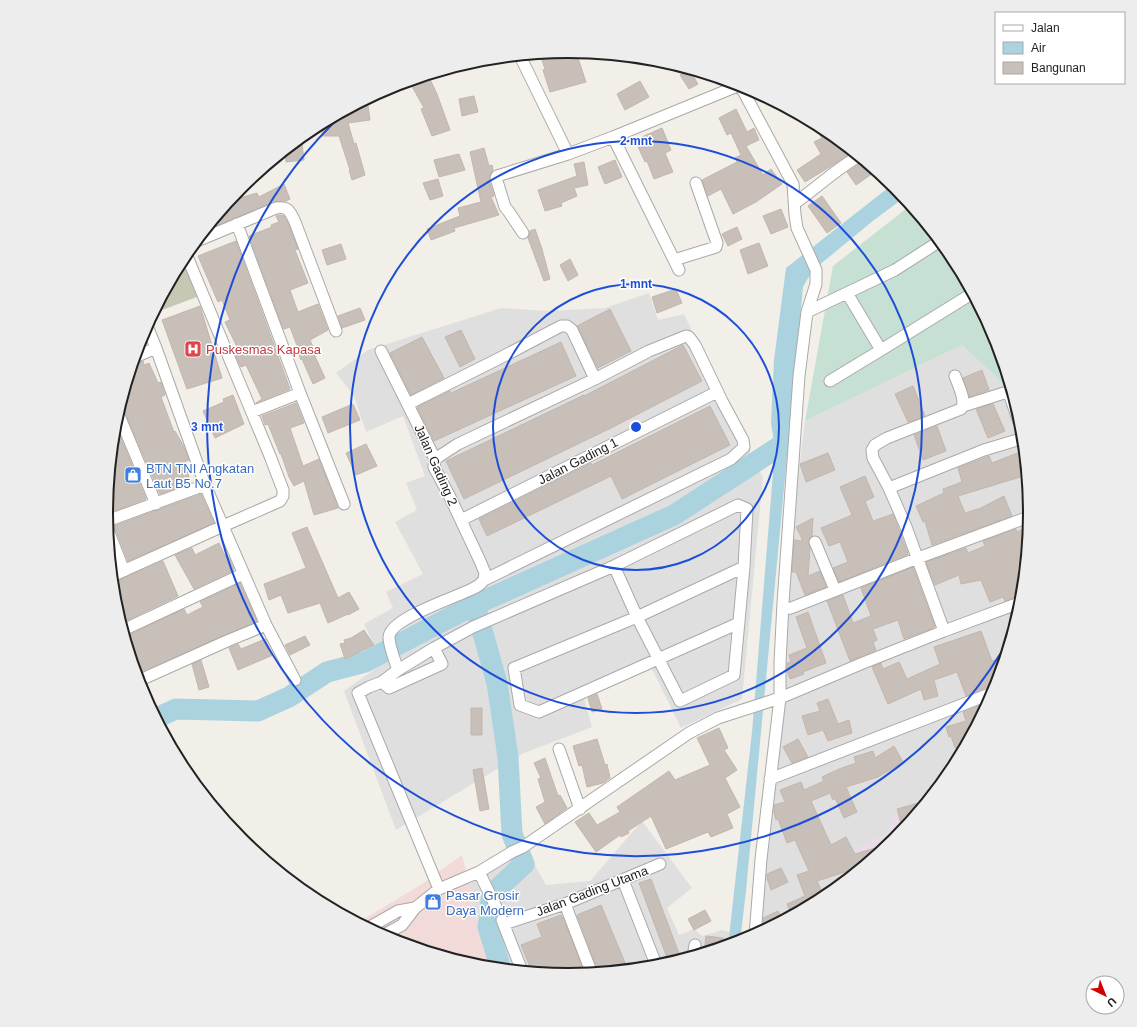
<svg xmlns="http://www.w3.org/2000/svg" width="1137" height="1027" viewBox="0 0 1137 1027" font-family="Helvetica,sans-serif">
	<rect width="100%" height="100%" fill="#f2efe9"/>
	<path fill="#e0dfdf" d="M 649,293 L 658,320 L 684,314 L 722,394 L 748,444 L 751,458 L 763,477 L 742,699 L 681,728 L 652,669 L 583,695 L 592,727 L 524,753 L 396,830 L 344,691 L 383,663 L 364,624 L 393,608 L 386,592 L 423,574 L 395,522 L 417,510 L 406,483 L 425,476 L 403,416 L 366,432 L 354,396 L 336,373 L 368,350 L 501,308 L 548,311 L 605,308 Z
		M 962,345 L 1013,393 L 1022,424 L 1031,514 L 1022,604 L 996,691 L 953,771 L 929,800 L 897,809 L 888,833 L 844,856 L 849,874 L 825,898 L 756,924 L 777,646 L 805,421 Z
		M 642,821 L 692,888 L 667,908 L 679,935 L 694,929 L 702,936 L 722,930 L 730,932 L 728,946 L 658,967 L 568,976 L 508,970 L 494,935 L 472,910 L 448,896 L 527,851 L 546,885 L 590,881 Z"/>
	<path fill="#f2dad9" d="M 462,855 L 478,919 L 498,969 L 478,967 L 391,941 L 357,923 L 422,884 Z"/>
	<path fill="#ebdbe8" d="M 929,800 L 895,841 L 825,898 L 849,874 L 844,856 L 888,833 L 897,809 Z
		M 824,899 L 757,935 L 761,925 Z"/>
	<path fill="#c7c7b4" d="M 184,256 L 197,297 L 154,313 Z"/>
	<path fill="#c6e0d4" d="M 911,205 L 953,257 L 996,337 L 1013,393 L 962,345 L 805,421 L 833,266 Z"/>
	<path fill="#aad3df" d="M 893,184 L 905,197 L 874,220 L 812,271 L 803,287 L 746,891 L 740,942 L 728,946 L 752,732 L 775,448 L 771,423 L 774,360 L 786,268 Z"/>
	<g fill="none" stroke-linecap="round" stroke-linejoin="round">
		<path stroke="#aad3df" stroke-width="21" d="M 475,605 L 497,683 L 508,757 L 512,834 L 524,864 L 492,894 L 488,927 L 501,969
			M 156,718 L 176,709 L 258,711 L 289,697 L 327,672 L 365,662 L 470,607 L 674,515 L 780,446"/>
	</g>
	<path fill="#c7bfb8" stroke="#c4b6ab" d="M 569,51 L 576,52 L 586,82 L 550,92 L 543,70 L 545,69 L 540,54 Z
		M 689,69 L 698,84 L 689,89 L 680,75 Z
		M 428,75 L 437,94 L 450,130 L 432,136 L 421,109 L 424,108 L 409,81 Z
		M 640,81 L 649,97 L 625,110 L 617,94 Z
		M 474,96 L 478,112 L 462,116 L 459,99 Z
		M 367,99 L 370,120 L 348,123 L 354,144 L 356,143 L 365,175 L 352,180 L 349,170 L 350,170 L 339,136 L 322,136 L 323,123 Z
		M 736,109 L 747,132 L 754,128 L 759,140 L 746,146 L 763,175 L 771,169 L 782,184 L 756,202 L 733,214 L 721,189 L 708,196 L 702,180 L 737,162 L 735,158 L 741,155 L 731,133 L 727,135 L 719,118 Z
		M 810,121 L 826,129 L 854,152 L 805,182 L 797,170 L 821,154 L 814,142 L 822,138 Z
		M 662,128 L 671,150 L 665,153 L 673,172 L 654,179 L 647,161 L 645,162 L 635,140 Z
		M 302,144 L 304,160 L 286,162 L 285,151 L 292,145 Z
		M 484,148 L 489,166 L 492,165 L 493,170 L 490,175 L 489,180 L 494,196 L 491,197 L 499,215 L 454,228 L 455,231 L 431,240 L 427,229 L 460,216 L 458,208 L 481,202 L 470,152 Z
		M 459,154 L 465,170 L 439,177 L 434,160 Z
		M 861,158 L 876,171 L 856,185 L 847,172 L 858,165 L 860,162 Z
		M 615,160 L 622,177 L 605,184 L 598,167 Z
		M 584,162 L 588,185 L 574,188 L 577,196 L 561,203 L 562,206 L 545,211 L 538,190 L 577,176 L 574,164 Z
		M 438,179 L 443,196 L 430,200 L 423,183 Z
		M 284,184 L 290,199 L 286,201 L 273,202 L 206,230 L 229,201 L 257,193 L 259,197 Z
		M 822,196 L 841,223 L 827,233 L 808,206 Z
		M 781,209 L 788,227 L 771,234 L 763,216 Z
		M 280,215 L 284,216 L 289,225 L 298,249 L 295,250 L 308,283 L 290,290 L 298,312 L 318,304 L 328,330 L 310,340 L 316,354 L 314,354 L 325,378 L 313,384 L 302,359 L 301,360 L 297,349 L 298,348 L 290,327 L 284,329 L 283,328 L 249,236 L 272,227 L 271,225 L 279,222 L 276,216 Z
		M 737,227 L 742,239 L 728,246 L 722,234 Z
		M 535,229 L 542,249 L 550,279 L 544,281 L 528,238 L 530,231 Z
		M 236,241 L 290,389 L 256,403 L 262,399 L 246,365 L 241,367 L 237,359 L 235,353 L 239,351 L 225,322 L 230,320 L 222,300 L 218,302 L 198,256 Z
		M 759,243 L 768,266 L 748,274 L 740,250 Z
		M 341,244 L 346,259 L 327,265 L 322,250 Z
		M 570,259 L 578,275 L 568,281 L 560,265 Z
		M 676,289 L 682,303 L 657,313 L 652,297 Z
		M 200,306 L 222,378 L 187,389 L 162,320 Z
		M 360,308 L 365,320 L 342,328 L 338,316 Z
		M 610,309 L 631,351 L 598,368 L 577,326 Z
		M 461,330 L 475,359 L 460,367 L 445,337 Z
		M 422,337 L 444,378 L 411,395 L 390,353 Z
		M 561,342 L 576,376 L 434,441 L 417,407 L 450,391 L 451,393 Z
		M 683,345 L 702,381 L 613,427 L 464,499 L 446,461 L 584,395 L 584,396 Z
		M 143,361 L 144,365 L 149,363 L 158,383 L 161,382 L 165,395 L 161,397 L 174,432 L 175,431 L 183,445 L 189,460 L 184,462 L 191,483 L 160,494 L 124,410 L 120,406 L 133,364 Z
		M 982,370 L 989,390 L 969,397 L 963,378 Z
		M 913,386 L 925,416 L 908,422 L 895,394 Z
		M 233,395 L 244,424 L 215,438 L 203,411 L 224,402 L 223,399 Z
		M 296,403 L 304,423 L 290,428 L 303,466 L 319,459 L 338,508 L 314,515 L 304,481 L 294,486 L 289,477 L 281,454 L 280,454 L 268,424 L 265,425 L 262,416 Z
		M 353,404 L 360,420 L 328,433 L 322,417 Z
		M 993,404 L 1005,431 L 988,438 L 976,409 Z
		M 710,406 L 730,445 L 622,499 L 611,476 L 487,536 L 479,519 L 591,463 L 592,465 Z
		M 115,424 L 146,499 L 106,514 L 106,513 Z
		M 937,426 L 946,451 L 923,460 L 914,435 Z
		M 366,444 L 377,466 L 356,475 L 346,453 Z
		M 1025,450 L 1027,475 L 958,496 L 965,513 L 981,508 L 1004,496 L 1012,516 L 932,545 L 925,521 L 923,522 L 916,506 L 944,493 L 943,489 L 962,482 L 958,468 L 989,456 L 992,463 Z
		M 828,453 L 835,470 L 806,482 L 800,464 Z
		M 865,476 L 874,497 L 865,501 L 873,521 L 893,514 L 908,554 L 839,582 L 833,568 L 848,562 L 840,542 L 829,546 L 821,528 L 852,515 L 840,487 Z
		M 201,494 L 214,523 L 128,561 L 114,526 Z
		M 813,518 L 812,536 L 808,541 L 810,549 L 808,576 L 820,571 L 826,587 L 805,595 L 796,572 L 792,572 L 794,540 L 803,541 L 796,527 Z
		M 1030,526 L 1023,595 L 1005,601 L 1003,597 L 990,602 L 981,580 L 961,584 L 959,575 L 935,585 L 926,562 L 966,548 L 968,553 L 985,546 L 983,541 L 1016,529 L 1017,532 Z
		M 307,527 L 338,598 L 349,592 L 359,609 L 348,615 L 348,614 L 328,623 L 320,603 L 288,613 L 281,595 L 269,600 L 264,584 L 306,568 L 292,533 Z
		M 219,543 L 225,556 L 227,555 L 230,560 L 234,570 L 194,589 L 175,555 L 192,548 L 195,555 Z
		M 163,561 L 178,596 L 121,623 L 115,604 L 113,583 Z
		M 913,567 L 935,627 L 904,639 L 898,620 L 873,629 L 877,640 L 873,642 L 876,650 L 850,661 L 827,601 L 843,595 L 853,623 L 871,616 L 861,588 Z
		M 240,583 L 257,621 L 136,674 L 125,637 L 184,609 L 187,615 L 203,607 L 200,602 Z
		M 1020,610 L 1016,623 L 1013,613 Z
		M 808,612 L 826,663 L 803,672 L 804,674 L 790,679 L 787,670 L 787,663 L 791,662 L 789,655 L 807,648 L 796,617 Z
		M 364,630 L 374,645 L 345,659 L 340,644 L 345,643 L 344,640 L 351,638 Z
		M 981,631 L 992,661 L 1006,656 L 997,686 L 992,685 L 966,696 L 957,672 L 934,680 L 938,696 L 924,700 L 921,689 L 888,704 L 872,667 L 881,663 L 883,669 L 899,662 L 907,679 L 940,664 L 934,647 Z
		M 305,636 L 310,645 L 290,655 L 285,645 Z
		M 265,639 L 273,655 L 238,670 L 229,648 L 238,644 L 241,649 Z
		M 201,660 L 209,687 L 199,690 L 192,664 Z
		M 597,694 L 602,709 L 592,712 L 588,698 Z
		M 828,699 L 838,724 L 849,720 L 852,733 L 828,741 L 823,730 L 808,735 L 802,716 L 820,711 L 817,703 Z
		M 990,701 L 967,744 L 955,748 L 951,736 L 949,737 L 946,727 L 966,721 L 963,712 Z
		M 471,708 L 482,708 L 482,735 L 471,735 Z
		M 719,728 L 728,748 L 724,750 L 737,770 L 725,778 L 740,807 L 727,814 L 733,828 L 711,837 L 708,832 L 666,849 L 651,816 L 628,831 L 629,833 L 621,837 L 620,835 L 596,852 L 575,822 L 589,813 L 597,825 L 620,812 L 617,807 L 669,771 L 675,780 L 710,765 L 697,738 Z
		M 597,739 L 605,765 L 607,764 L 610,778 L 603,783 L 587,787 L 582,765 L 579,766 L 573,746 Z
		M 798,739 L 808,757 L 792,763 L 783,747 Z
		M 894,746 L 903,762 L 878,777 L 846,787 L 857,812 L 844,818 L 835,798 L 833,800 L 830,793 L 811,801 L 831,845 L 846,837 L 855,854 L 892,843 L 850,878 L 848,871 L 817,881 L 825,898 L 791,914 L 787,904 L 805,896 L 797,875 L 809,871 L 795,840 L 787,843 L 778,819 L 776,820 L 774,812 L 774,805 L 785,802 L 780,790 L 801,782 L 804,790 L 824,781 L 822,777 L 839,769 L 856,763 L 854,757 L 873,751 L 875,758 Z
		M 545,758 L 558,796 L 560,795 L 567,808 L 545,824 L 536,807 L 545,802 L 538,779 L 541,778 L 534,763 Z
		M 482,768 L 489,809 L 480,811 L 473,770 Z
		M 929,800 L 914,818 L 903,831 L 897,809 Z
		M 781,868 L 788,882 L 771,890 L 767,878 L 767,874 Z
		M 651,879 L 681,959 L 669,963 L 639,883 Z
		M 601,905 L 628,970 L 599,973 L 577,915 Z
		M 705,910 L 711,921 L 694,930 L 688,919 Z
		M 778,911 L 783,921 L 763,929 L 763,918 Z
		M 561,915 L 564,920 L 585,974 L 568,976 L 532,972 L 521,945 L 542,937 L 537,924 Z
		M 706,936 L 723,938 L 722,948 L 704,953 Z"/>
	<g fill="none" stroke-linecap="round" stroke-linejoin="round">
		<g stroke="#a9a9a9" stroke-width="13">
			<path id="minor" d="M 520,56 L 568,154 L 613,137
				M 740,85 L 793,184 L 795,215 L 797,228 L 816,270 L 816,284 L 807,312 L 799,376 L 783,603 L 780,663 L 780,698 L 761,859 L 755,936
				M 795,203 C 815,189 833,172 854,159
				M 237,224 L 300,393
				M 523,233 L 509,212 L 505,207 L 496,178 L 497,176 L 568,154
				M 197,241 L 276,208 C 289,206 290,212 295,222 L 336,331
				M 674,260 L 716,247 L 717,243 L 696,183
				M 679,270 L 613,137 L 740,85
				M 847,293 L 881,350
				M 807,312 L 895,270 L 940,241
				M 147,326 L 156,348 L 205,485 L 266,625 L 295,680
				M 381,351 L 435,459 L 434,467 L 450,497 L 480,561 L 485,573 L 484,580
				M 135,357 L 156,348
				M 830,381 L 881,350 L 973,293
				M 408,404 L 502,357 L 561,326 L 567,326 L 572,330 L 595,379
				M 963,406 L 1004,393 L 1007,394 L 1010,396 L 1023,434
				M 252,412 L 300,393 L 344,504
				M 118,413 L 156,504
				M 435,459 L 458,444 L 595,379 L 649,351 L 686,336 L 689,337 L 695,345 L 722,401 L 743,440 L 744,447 L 731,459 L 484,580 C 481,584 477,587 472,589 C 457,597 390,618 389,637 C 389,646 395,661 398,670 L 382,682 L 369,687 L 358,693 L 439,889
				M 889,488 L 873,458 L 872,450 L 875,445 L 887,438 L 961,409 C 967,401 958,385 955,376
				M 461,520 L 717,392
				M 107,521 L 205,485
				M 108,530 L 124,571
				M 815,542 L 835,590
				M 112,576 L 223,526 L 271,505 L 280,501 L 283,496 L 283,490 L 270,456 L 186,254
				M 783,609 L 791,608 L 918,558 L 1031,516
				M 739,623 L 539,712 L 520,705 L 514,668 L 637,617 L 744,567
				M 123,630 L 243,574
				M 944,631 L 1022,602
				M 398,670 L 434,648 L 473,627 L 614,566 L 738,505 L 747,509 L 744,567 L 734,675 L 680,701 L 637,617 L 614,566
				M 138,681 L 227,641 L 266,625
				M 382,682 L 389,688 L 442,664 L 434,648
				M 559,749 L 580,809
				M 770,779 L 995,692
				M 479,872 L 496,907
				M 623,880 L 657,967
				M 565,904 L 592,974
				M 502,920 L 522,971
				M 504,924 L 565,904 L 660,864
				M 368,928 L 398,911 L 415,908
				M 382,936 L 402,925 L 415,908 L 439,889 L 479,872 L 512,852 L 523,847 L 689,733 L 718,718 L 780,698 L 863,663 L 944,631 L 906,527 L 889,488 L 984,450 L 1024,438
				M 693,957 L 695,945"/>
		</g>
		<use href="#minor" stroke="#fff" stroke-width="11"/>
	</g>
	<g fill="none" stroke="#1d4ed8" stroke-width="2">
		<circle cx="636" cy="427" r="143"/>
		<circle cx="636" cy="427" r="286"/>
		<path d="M1013 632A429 429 0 1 1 346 111"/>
	</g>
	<defs>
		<g id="hospital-square" transform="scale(0.9)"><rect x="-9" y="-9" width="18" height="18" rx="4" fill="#e0444e" stroke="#fff"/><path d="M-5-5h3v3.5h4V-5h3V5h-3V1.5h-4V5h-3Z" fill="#fff"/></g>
		<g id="shop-square" transform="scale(0.9)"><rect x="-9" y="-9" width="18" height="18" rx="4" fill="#3f7fe0" stroke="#fff"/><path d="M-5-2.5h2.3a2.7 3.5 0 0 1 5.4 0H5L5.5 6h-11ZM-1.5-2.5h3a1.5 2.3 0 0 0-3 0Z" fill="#fff"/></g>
	</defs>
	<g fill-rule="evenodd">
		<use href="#hospital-square" x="193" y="349"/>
		<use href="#shop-square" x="133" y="475"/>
		<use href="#shop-square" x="433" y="902"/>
	</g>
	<g text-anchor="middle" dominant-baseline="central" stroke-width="3" stroke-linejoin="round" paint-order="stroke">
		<g font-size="13" fill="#be3a42" stroke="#fff" text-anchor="start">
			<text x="206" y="349">Puskesmas Kapasa</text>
		</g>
		<g font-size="13" fill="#222" stroke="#fff">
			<text transform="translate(578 461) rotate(-27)">Jalan Gading 1</text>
			<text transform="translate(436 465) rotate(66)">Jalan Gading 2</text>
			<text transform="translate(592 891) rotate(-21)">Jalan Gading Utama</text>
		</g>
		<g font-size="13" fill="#366cbe" stroke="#fff" text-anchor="start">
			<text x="146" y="468">BTN TNI Angkatan<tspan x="146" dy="15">Laut B5 No.7</tspan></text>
			<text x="446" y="895">Pasar Grosir<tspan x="446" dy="15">Daya Modern</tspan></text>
		</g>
	</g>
	<path d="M0 0H1137V1027H0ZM113 513a455 455 0 1 1 910 0a455 455 0 1 1-910 0Z" fill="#ededed" fill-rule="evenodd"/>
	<path fill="none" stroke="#222" stroke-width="2" d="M113 513a455 455 0 1 1 910 0a455 455 0 1 1-910 0Z"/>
	<circle cx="636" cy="427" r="6" fill="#1d4ed8" stroke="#fff" stroke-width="2"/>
	<g font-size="12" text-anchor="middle" font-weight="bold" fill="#1d4ed8" stroke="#fff" stroke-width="3" stroke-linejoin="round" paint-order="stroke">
		<text x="636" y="145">2 mnt</text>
		<text x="636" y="288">1 mnt</text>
		<text x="207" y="431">3 mnt</text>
	</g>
	<rect x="995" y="12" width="130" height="72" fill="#ffffff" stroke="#a7a7a7"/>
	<rect x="1003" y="25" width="20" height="6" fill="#ffffff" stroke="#a7a7a7"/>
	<text x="1031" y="32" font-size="12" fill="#222222">Jalan</text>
	<rect x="1003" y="42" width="20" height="12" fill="#aad3df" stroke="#a7a7a7"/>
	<text x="1031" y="52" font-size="12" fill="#222222">Air</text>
	<rect x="1003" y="62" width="20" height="12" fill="#c7bfb8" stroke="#a7a7a7"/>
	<text x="1031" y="72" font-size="12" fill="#222222">Bangunan</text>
	<g transform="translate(1105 995) rotate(137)"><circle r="19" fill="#ffffff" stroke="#a7a7a7"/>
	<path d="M0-3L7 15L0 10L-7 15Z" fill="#d40000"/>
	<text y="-6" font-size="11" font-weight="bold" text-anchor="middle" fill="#222222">U</text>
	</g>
</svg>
